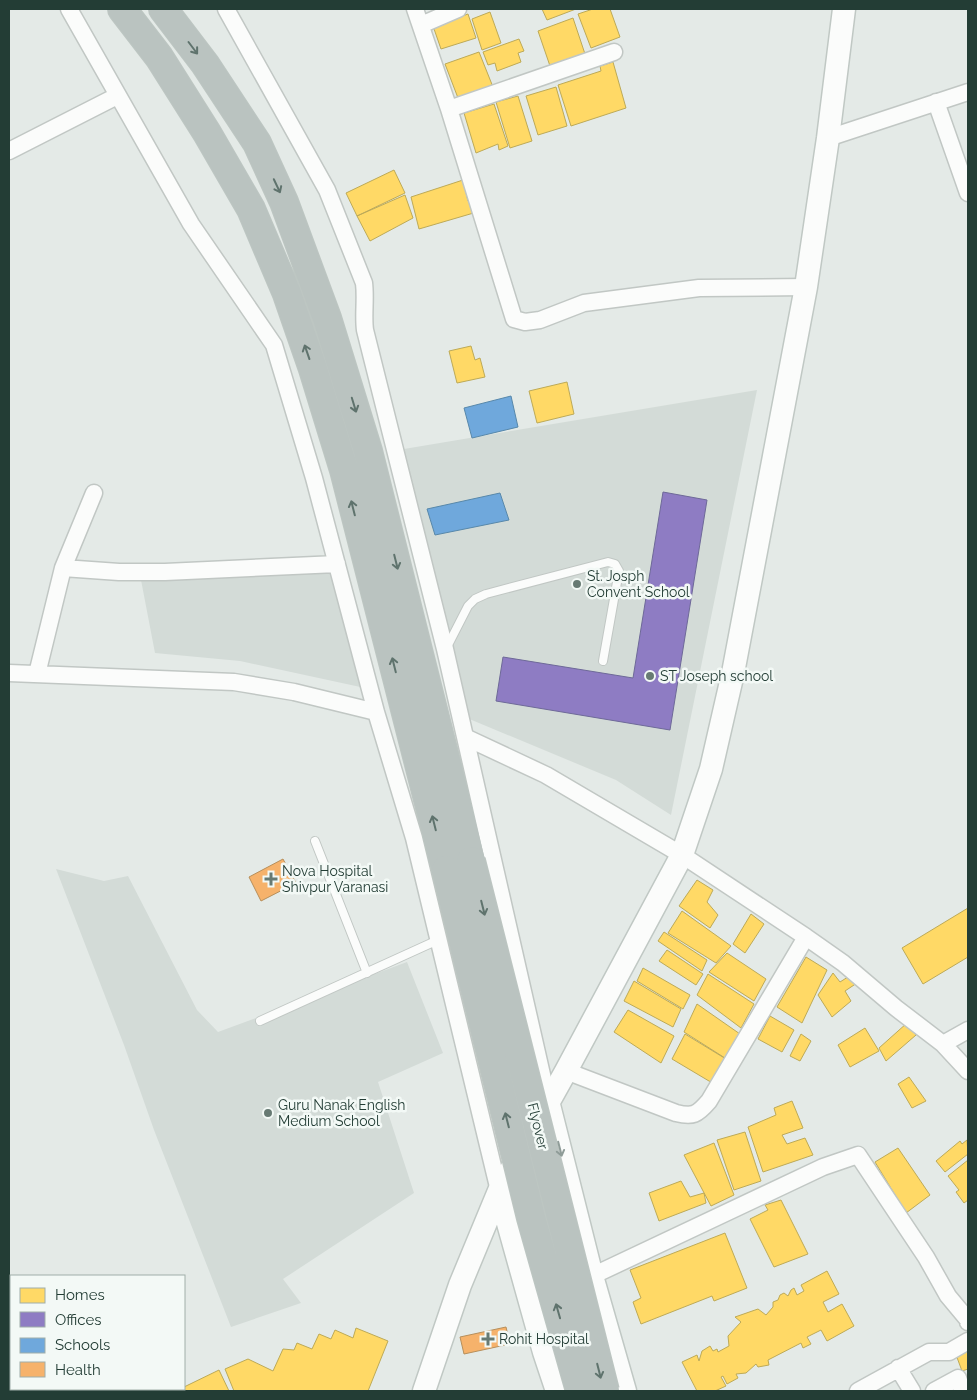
<svg xmlns="http://www.w3.org/2000/svg" width="977" height="1400" viewBox="0 0 977 1400" font-family="Raleway,sans-serif">
	<rect width="100%" height="100%" fill="#e4eae7"/>
	<path fill="#d3dbd7" d="M 757,390 L 671,815 L 616,780 L 467,718 L 404,449 Z
		M 331,562 L 365,688 L 240,661 L 155,653 L 141,580 Z
		M 56,869 L 104,881 L 128,876 L 197,1010 L 218,1032 L 407,962 L 443,1053 L 378,1082 L 414,1193 L 283,1279 L 301,1303 L 231,1327 L 154,1130 L 124,1045 Z"/>
	<path fill="#ffd966" stroke="#bdaa57" d="M 542,9 L 576,9 L 547,20 Z
		M 593,9 L 610,9 L 620,37 L 591,48 L 578,14 Z
		M 490,12 L 501,43 L 482,50 L 472,19 Z
		M 468,14 L 476,38 L 441,49 L 433,26 Z
		M 573,18 L 585,54 L 550,66 L 538,31 Z
		M 519,39 L 524,51 L 518,53 L 521,62 L 497,71 L 495,63 L 488,65 L 483,52 Z
		M 479,52 L 493,87 L 458,98 L 445,64 Z
		M 613,62 L 626,108 L 571,126 L 558,85 L 601,71 L 600,66 Z
		M 556,87 L 567,126 L 538,135 L 526,96 Z
		M 518,96 L 532,141 L 510,148 L 496,102 Z
		M 494,104 L 508,146 L 499,150 L 498,144 L 476,153 L 464,113 Z
		M 394,170 L 405,193 L 357,216 L 346,193 Z
		M 463,180 L 468,201 L 474,200 L 477,212 L 419,229 L 411,197 Z
		M 405,195 L 413,218 L 370,241 L 357,216 Z
		M 471,346 L 475,360 L 480,358 L 485,377 L 457,383 L 449,351 Z
		M 567,382 L 574,414 L 537,423 L 529,391 Z
		M 697,880 L 713,890 L 707,902 L 718,915 L 710,928 L 679,906 Z
		M 968,908 L 968,957 L 923,984 L 902,948 Z
		M 682,911 L 731,946 L 716,963 L 668,933 Z
		M 751,914 L 764,924 L 745,953 L 733,944 Z
		M 664,932 L 707,960 L 702,971 L 658,941 Z
		M 667,950 L 703,974 L 696,985 L 659,961 Z
		M 727,953 L 766,979 L 754,1001 L 709,972 Z
		M 806,957 L 827,970 L 802,1023 L 777,1007 Z
		M 643,968 L 690,995 L 683,1009 L 637,981 Z
		M 833,973 L 840,982 L 851,975 L 857,983 L 845,991 L 851,1001 L 832,1017 L 818,995 Z
		M 708,974 L 754,1004 L 741,1028 L 697,995 Z
		M 634,981 L 681,1009 L 673,1027 L 624,1001 Z
		M 697,1004 L 740,1034 L 725,1058 L 684,1032 Z
		M 628,1010 L 674,1036 L 661,1063 L 614,1032 Z
		M 770,1016 L 794,1030 L 782,1052 L 758,1039 Z
		M 907,1023 L 916,1035 L 886,1061 L 879,1048 Z
		M 865,1028 L 879,1051 L 850,1067 L 838,1045 Z
		M 685,1034 L 726,1059 L 714,1084 L 672,1059 Z
		M 801,1034 L 811,1041 L 800,1061 L 790,1056 Z
		M 909,1077 L 926,1101 L 912,1108 L 898,1084 Z
		M 792,1101 L 803,1128 L 782,1135 L 787,1144 L 805,1138 L 813,1155 L 763,1172 L 748,1127 L 776,1115 L 774,1108 Z
		M 745,1132 L 761,1181 L 734,1190 L 717,1140 Z
		M 967,1140 L 968,1154 L 945,1172 L 936,1161 L 960,1141 L 962,1144 Z
		M 714,1143 L 734,1195 L 711,1206 L 684,1155 Z
		M 898,1148 L 930,1195 L 906,1213 L 875,1162 Z
		M 968,1160 L 968,1200 L 964,1203 L 956,1192 L 959,1190 L 948,1176 Z
		M 681,1181 L 690,1197 L 704,1193 L 706,1203 L 659,1221 L 649,1193 Z
		M 781,1200 L 808,1254 L 774,1267 L 750,1219 L 768,1210 L 765,1205 Z
		M 725,1233 L 747,1288 L 714,1301 L 712,1296 L 641,1324 L 633,1302 L 641,1298 L 630,1270 Z
		M 827,1271 L 839,1294 L 823,1302 L 828,1312 L 842,1304 L 854,1326 L 827,1341 L 821,1330 L 807,1337 L 811,1344 L 803,1348 L 801,1343 L 768,1360 L 769,1365 L 758,1367 L 756,1364 L 746,1373 L 736,1374 L 738,1378 L 727,1384 L 723,1376 L 721,1377 L 726,1386 L 715,1391 L 697,1391 L 682,1362 L 697,1355 L 699,1361 L 702,1351 L 710,1346 L 713,1351 L 717,1349 L 718,1352 L 729,1346 L 728,1336 L 741,1322 L 735,1317 L 758,1309 L 766,1315 L 773,1307 L 773,1302 L 778,1300 L 780,1295 L 784,1293 L 788,1296 L 791,1290 L 794,1288 L 797,1295 L 804,1291 L 801,1285 Z
		M 356,1328 L 388,1341 L 368,1391 L 234,1391 L 225,1369 L 248,1359 L 273,1371 L 283,1349 L 294,1350 L 297,1343 L 312,1349 L 319,1334 L 331,1339 L 335,1330 L 353,1338 Z
		M 968,1343 L 968,1369 L 962,1371 L 955,1352 Z
		M 219,1370 L 229,1391 L 175,1391 L 184,1389 L 184,1387 Z"/>
	<path fill="#8e7cc3" stroke="#6e6998" d="M 663,492 L 707,500 L 670,730 L 496,701 L 503,657 L 633,678 Z"/>
	<path fill="#6fa8dc" stroke="#5888aa" d="M 511,396 L 518,427 L 472,438 L 464,408 Z
		M 500,493 L 509,520 L 435,535 L 427,509 Z"/>
	<path fill="#f6b26b" stroke="#b78f5b" d="M 283,859 L 296,883 L 261,901 L 249,877 Z
		M 506,1327 L 510,1344 L 464,1354 L 460,1337 Z"/>
	<g fill="none" stroke-linecap="round" stroke-linejoin="round">
		<g stroke="#c1c7c4" stroke-width="10">
			<path id="lane" d="M 447,647 L 468,606 L 475,599 L 486,594 L 608,562 L 615,564 L 619,571 L 603,661
				M 315,841 L 367,973
				M 260,1021 L 438,940"/>
		</g>
		<g stroke="#c1c7c4" stroke-width="19">
			<path id="street" d="M 69,9 L 191,224 L 274,345 L 314,478 L 376,712 L 414,838 L 499,1191
				M 226,9 L 327,190 L 364,283 C 366,299 363,315 365,330 L 445,649 L 548,1101
				M 415,9 L 449,109 L 514,319 L 525,322 L 540,320 L 584,303 L 699,288 L 806,287
				M 421,25 L 458,9
				M 936,102 L 968,193
				M 449,109 L 614,52
				M 828,138 L 968,92
				M 9,151 L 117,96
				M 63,568 L 119,572 L 165,572 L 337,564
				M 9,673 L 234,682 L 294,692 L 376,712
				M 37,674 L 63,568 L 94,493
				M 465,737 L 546,775 L 682,855 L 806,937 L 843,963 L 896,1008 L 943,1044 L 968,1071
				M 943,1044 L 968,1030
				M 566,1071 L 676,1113 C 693,1117 697,1115 709,1101 L 806,937
				M 592,1276 L 823,1167 L 858,1155 L 926,1257 L 948,1296 L 968,1320 L 968,1322
				M 898,1368 L 912,1391
				M 858,1391 L 929,1352 L 949,1352 L 968,1341
				M 934,1391 L 958,1378 L 963,1391"/>
		</g>
		<g stroke="#c0c8c4" stroke-width="25">
			<path id="secondary" d="M 548,1101 L 592,1276 L 625,1391
				M 499,1191 L 544,1352 L 557,1391
				M 424,1391 L 460,1285 L 499,1191 L 566,1071 L 682,855 L 711,769 L 733,673 L 806,287 L 828,138 L 844,9"/>
		</g>
		<g stroke="#bdc6c2" stroke-width="30">
			<path id="highway" d="M 122,9 L 159,57 L 207,133 L 251,209 L 287,294 L 313,369 L 344,470 L 446,870
				M 163,9 L 205,64 L 257,143 L 284,202 L 327,318 L 368,451 L 471,861"/>
		</g>
		<use href="#lane" stroke="#fbfcfb" stroke-width="8"/>
		<use href="#street" stroke="#fbfcfb" stroke-width="16"/>
		<use href="#secondary" stroke="#fbfcfb" stroke-width="22"/>
		<use href="#highway" stroke="#bac3c0" stroke-width="28"/>
		<g stroke="#bdc6c2" stroke-width="30" stroke-linecap="butt">
			<path id="highway-bridge" d="M 471,861 L 605,1391
				M 446,870 L 531,1218 L 580,1391"/>
		</g>
		<use href="#highway-bridge" stroke="#bac3c0" stroke-width="28"/>
	</g>
	<defs><path id="oneway-shaft" d="M-6 0H5M1.5-3L5.5 0L1.5 3" fill="none" stroke-width="1.6" stroke-linecap="round" stroke-linejoin="round" transform="scale(1.25)"/></defs>
	<g stroke="#5f736d">
		<use href="#oneway-shaft" transform="translate(193 48) rotate(53)"/>
		<use href="#oneway-shaft" transform="translate(277 186) rotate(65)"/>
		<use href="#oneway-shaft" transform="translate(307 352) rotate(-109)"/>
		<use href="#oneway-shaft" transform="translate(354 405) rotate(73)"/>
		<use href="#oneway-shaft" transform="translate(353 508) rotate(-104)"/>
		<use href="#oneway-shaft" transform="translate(396 562) rotate(76)"/>
		<use href="#oneway-shaft" transform="translate(394 665) rotate(-104)"/>
		<use href="#oneway-shaft" transform="translate(434 823) rotate(-104)"/>
		<use href="#oneway-shaft" transform="translate(483 908) rotate(76)"/>
		<use href="#oneway-shaft" transform="translate(507 1120) rotate(-104)"/>
		<use href="#oneway-shaft" transform="translate(558 1311) rotate(-106)"/>
		<use href="#oneway-shaft" transform="translate(599 1371) rotate(76)"/>
	</g>
	<use stroke="#8f9c98" href="#oneway-shaft" transform="translate(560 1149) rotate(76)"/>
	<g fill="#677a73" stroke="#f3f9f6" stroke-width="2">
		<circle cx="577" cy="584" r="5"/>
		<circle cx="650" cy="676" r="5"/>
		<path d="M268.5 871.5h5v5h5v5h-5v5h-5v-5h-5v-5h5z"/>
		<circle cx="268" cy="1113" r="5"/>
		<path d="M485.5 1331.5h5v5h5v5h-5v5h-5v-5h-5v-5h5z"/>
	</g>
	<g text-anchor="middle" dominant-baseline="central" stroke-width="5" stroke-linejoin="round" paint-order="stroke">
		<g font-size="14" fill="#233d35" stroke="#f3f9f6" text-anchor="start">
			<text x="587" y="576">St. Josph<tspan x="587" dy="16">Convent School</tspan></text>
			<text x="660" y="676">ST Joseph school</text>
			<text x="282" y="871">Nova Hospital<tspan x="282" dy="16">Shivpur Varanasi</tspan></text>
			<text x="278" y="1105">Guru Nanak English<tspan x="278" dy="16">Medium School</tspan></text>
			<text x="499" y="1339">Rohit Hospital</text>
		</g>
		<g font-size="14" fill="#233d35" stroke="#f3f9f6">
			<text transform="translate(538 1126) rotate(76)">Flyover</text>
		</g>
	</g>
	<rect width="977" height="1400" fill="none" stroke="#233d35" stroke-width="20"/>
	<rect x="10" y="1275" width="175" height="115" fill="#f3f9f6" stroke="#a0aea9"/>
	<rect x="20" y="1288" width="25" height="15" fill="#ffd966" stroke="#a0aea9"/>
	<text x="55" y="1300" font-size="15" fill="#233d35">Homes</text>
	<rect x="20" y="1312" width="25" height="15" fill="#8e7cc3" stroke="#a0aea9"/>
	<text x="55" y="1325" font-size="15" fill="#233d35">Offices</text>
	<rect x="20" y="1338" width="25" height="15" fill="#6fa8dc" stroke="#a0aea9"/>
	<text x="55" y="1350" font-size="15" fill="#233d35">Schools</text>
	<rect x="20" y="1362" width="25" height="15" fill="#f6b26b" stroke="#a0aea9"/>
	<text x="55" y="1375" font-size="15" fill="#233d35">Health</text>
</svg>
